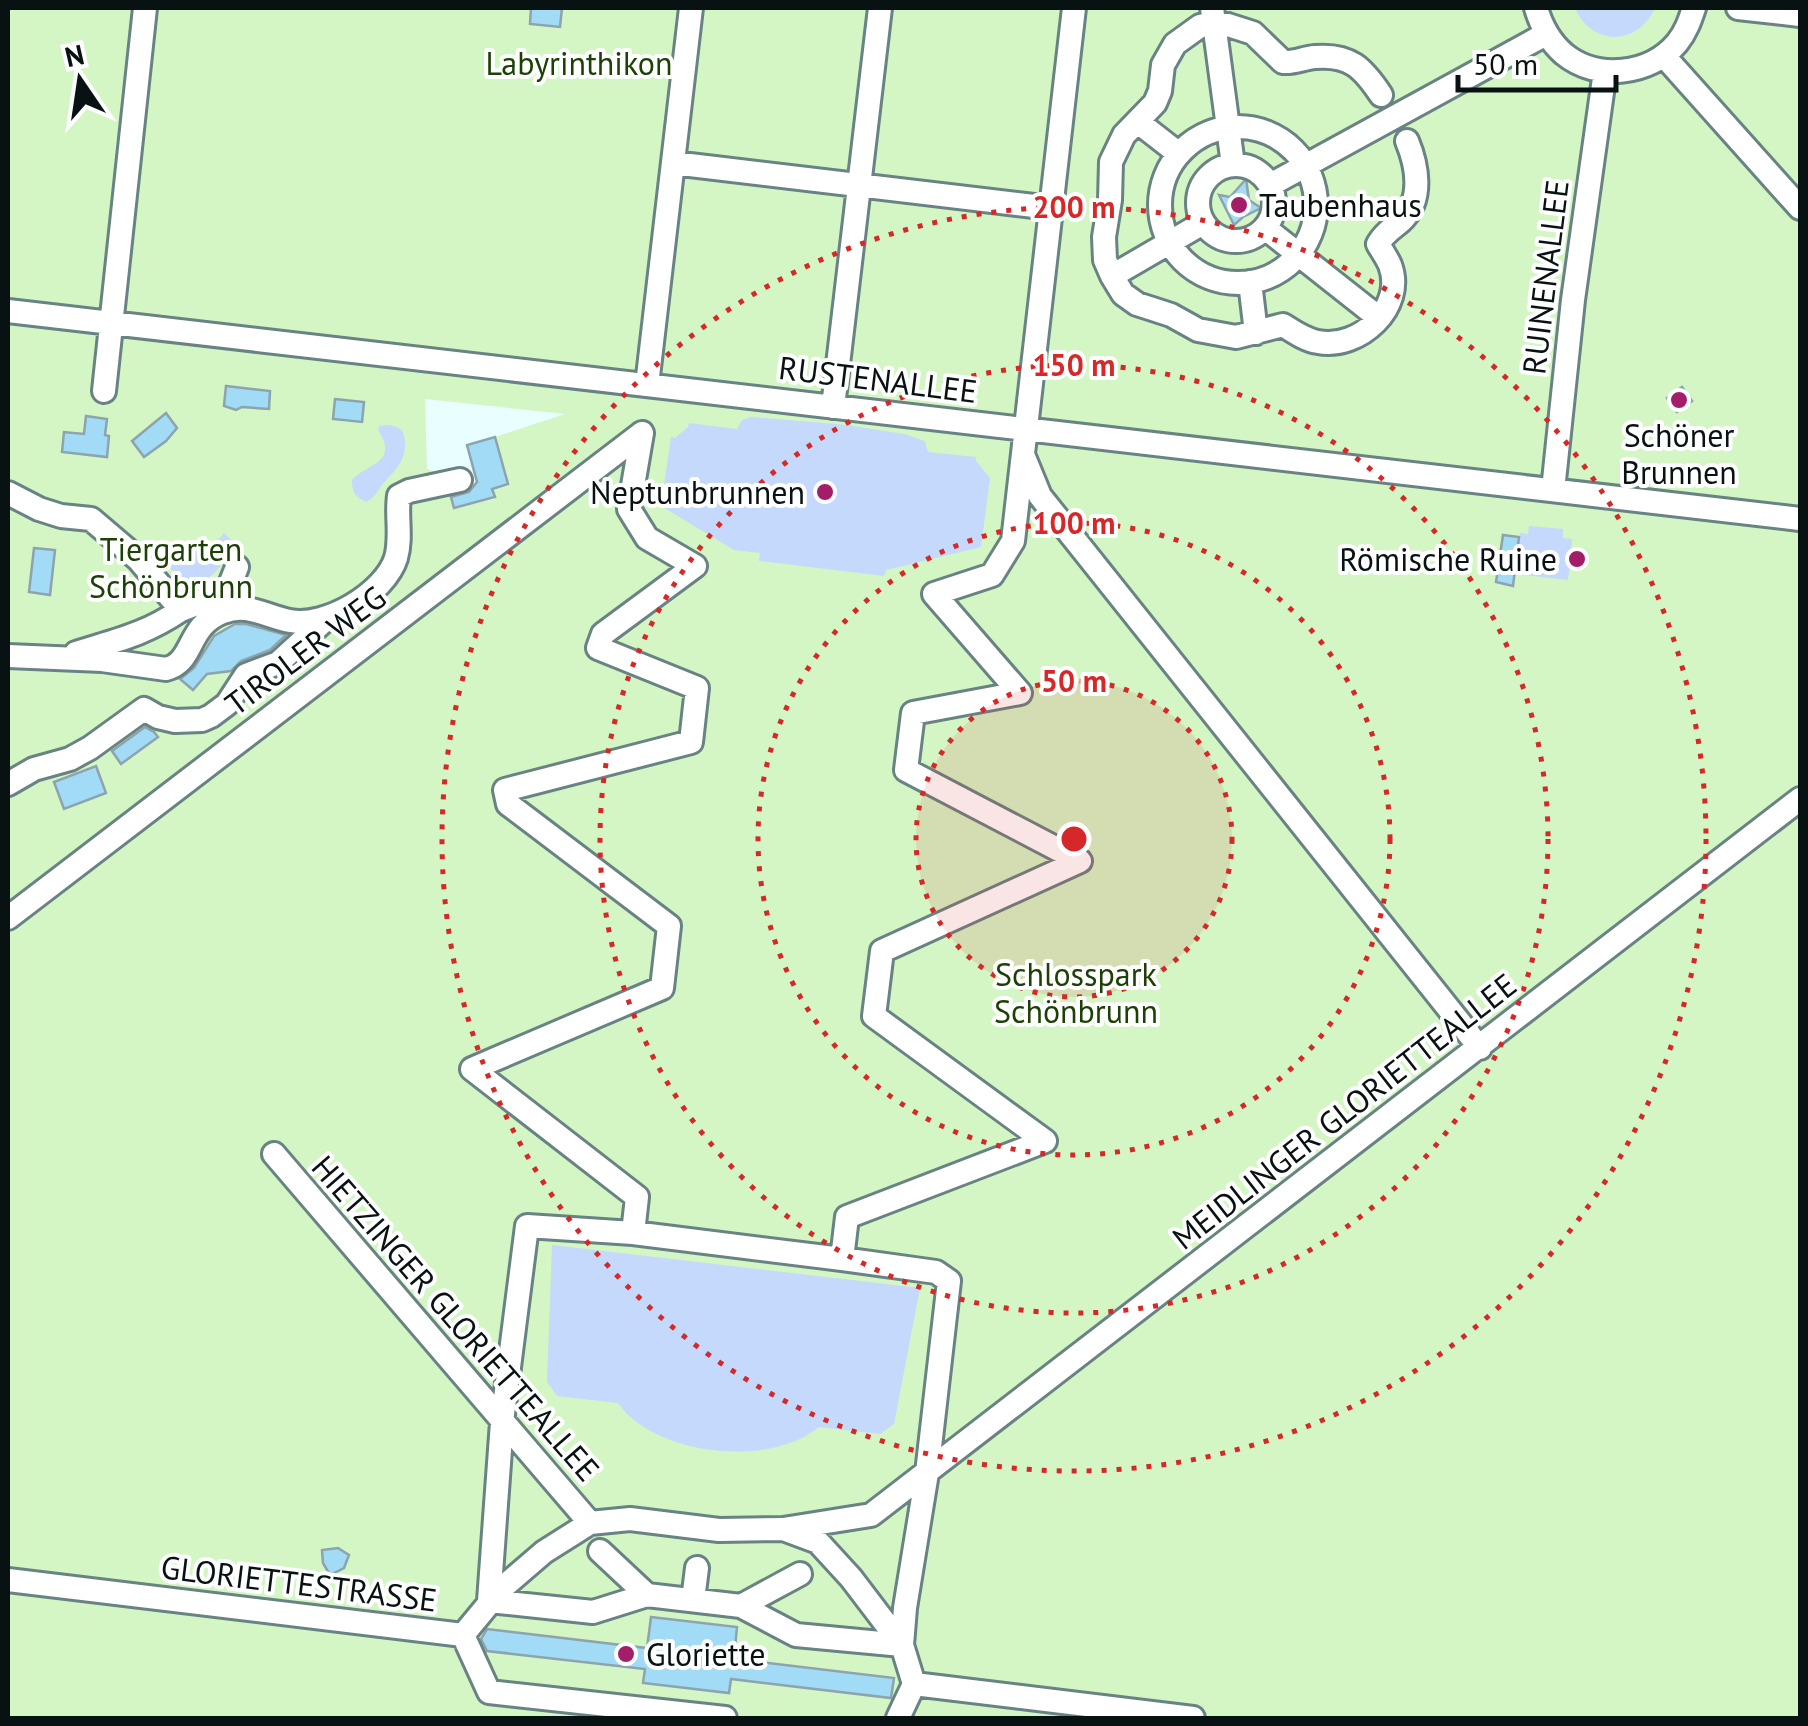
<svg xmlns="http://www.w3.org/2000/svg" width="1808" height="1726" viewBox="0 0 1808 1726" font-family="'PT Sans',sans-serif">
	<rect width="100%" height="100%" fill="#e8feff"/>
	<path fill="#d3f6c4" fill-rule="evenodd" d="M 8,8 L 1800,8 L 1800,1718 L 8,1718 ZM 425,399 L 565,414 L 495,437 L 501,474 L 505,473 L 508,484 L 492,489 L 494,499 L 455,508 L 446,476 L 427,469 Z"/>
	<path fill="#c4d9fb" d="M 1575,8 L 1655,8 C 1638,46 1592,47 1575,8 Z
		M 752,417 L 847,425 L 904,434 L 925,441 L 928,452 L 976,457 L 976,461 L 990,478 L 981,547 L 886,570 L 884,576 L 759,561 L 760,553 L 734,550 L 661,506 L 671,437 L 675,438 L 688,427 L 689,423 L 737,429 L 742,420 Z
		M 390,425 C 401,428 404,430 405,441 C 406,462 395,470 383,484 C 376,492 376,497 366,502 C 355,497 352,492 352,480 C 369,462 399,463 378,430 L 380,426 Z
		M 1529,526 L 1563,529 L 1563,538 L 1572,539 L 1568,580 L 1515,574 L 1520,533 L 1528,534 Z
		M 224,533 L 231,540 C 225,571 201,597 170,568 L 175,549 C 191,550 214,548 224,533 Z
		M 552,1245 L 920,1288 L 894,1424 L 880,1434 L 819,1427 C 770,1468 655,1456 618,1403 L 557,1396 L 547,1382 Z"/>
	<path fill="#a2dbf6" stroke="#8da3ad" stroke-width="2.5" d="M 531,8 L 562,8 L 560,27 L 530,24 Z
		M 1246,179 L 1249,200 L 1261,208 L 1243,217 L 1234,225 L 1219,195 L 1230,197 Z
		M 226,386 L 270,391 L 269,409 L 242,407 L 236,410 L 224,406 Z
		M 1682,387 L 1692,401 L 1677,412 L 1667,398 Z
		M 335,399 L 364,402 L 362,422 L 333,419 Z
		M 166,413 L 177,428 L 166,441 L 144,457 L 132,441 Z
		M 86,416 L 107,419 L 105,435 L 109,436 L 107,457 L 62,452 L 64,432 L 84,434 Z
		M 495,437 L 508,484 L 492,489 L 495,497 L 454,508 L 451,497 L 469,492 L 477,482 L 467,445 Z
		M 1503,535 L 1519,537 L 1513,586 L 1496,582 Z
		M 34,548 L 55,550 L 50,595 L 29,592 Z
		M 235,624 L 246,624 L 286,635 L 270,650 L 241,661 L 231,671 L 207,674 L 193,690 L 180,679 L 194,668 L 214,636 Z
		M 145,727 L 154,732 L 158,737 L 121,764 L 112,751 Z
		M 96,766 L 106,793 L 64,809 L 54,782 Z
		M 338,1548 L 349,1555 L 344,1568 L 330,1575 L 323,1563 L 322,1550 Z
		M 651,1617 L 737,1627 L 734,1659 L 894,1678 L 891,1698 L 731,1679 L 729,1693 L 643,1683 L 645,1669 L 487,1651 L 481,1639 L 487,1629 L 647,1648 Z"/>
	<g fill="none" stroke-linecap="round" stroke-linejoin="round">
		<g stroke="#698283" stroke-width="28">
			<path id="minor" d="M 1212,8 L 1233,165
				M 1536,8 C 1541,25 1550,42 1564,54 C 1597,81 1650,75 1677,43 C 1686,32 1690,20 1694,8
				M 1738,8 L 1800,15
				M 1664,56 L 1800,208
				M 1381,95 C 1363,68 1350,54 1315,57 C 1303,58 1295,63 1283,62 L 1253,33 L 1228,25 L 1213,23 L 1200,26 L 1175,44 L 1163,65 L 1160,91 L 1155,103 L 1124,135 L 1111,162 L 1110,200 L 1104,237 L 1105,260 L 1112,276 L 1123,294 L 1137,304 L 1171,315 L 1198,330 L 1236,337 L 1283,325 C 1294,332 1305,340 1318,342 C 1359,350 1406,307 1390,265 C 1387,258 1382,251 1378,244 C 1385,232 1392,229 1401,221 C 1424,200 1417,165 1407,141
				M 1138,122 L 1179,154
				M1160 205a78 78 0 1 1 156 0a78 78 0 1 1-156 0Z
				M 673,163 L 1051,208
				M1198 203a38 38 0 1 1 76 0a38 38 0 1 1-76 0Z
				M 1270,185 L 1546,34
				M 1265,228 L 1379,318
				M 1112,276 L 1203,223
				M 1250,282 L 1256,333
				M 8,311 L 1800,519
				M 647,385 L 691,8
				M 104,391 L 145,8
				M 833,407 L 880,8
				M 1024,457 L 1040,496 L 1480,1048
				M 1553,490 L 1573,300 L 1605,71
				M 8,493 L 39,509 L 61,516 L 91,519 L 138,559 L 181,610 C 144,635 117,640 76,653
				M 181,610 L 227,592 L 237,567
				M 8,656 L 102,660 L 166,669 C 195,662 186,626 223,612 C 247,602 267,617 290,621 C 326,628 385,593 396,558 C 402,537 396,516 399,496 L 409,491 L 460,480
				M 8,784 L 34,769 L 70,759 L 90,748 L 144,709 L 158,717 L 175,721 L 202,720 L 211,716 L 227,704 L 246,675 L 278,663 L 325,620
				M 8,918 L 642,433
				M 274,1154 L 590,1523
				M 527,1226 L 633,1233 L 842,1259 L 936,1272 L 949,1281 L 927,1473 L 905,1608 L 902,1645 L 796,1635 L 741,1606 L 647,1595 L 593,1612 L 489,1601 L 502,1422 Z
				M 633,1233 L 637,1197 L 472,1069 L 662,988 L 669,926 L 508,804 L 505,790 L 691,742 L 697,688 L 598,648 L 603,634 L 695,566 L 647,538 L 629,509 L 642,433
				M 842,1259 L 847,1217 L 1045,1141 L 874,1016 L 882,951 L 1080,861 L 906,770 L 913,713 L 1020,693 L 934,594 L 992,575 L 1013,541 L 1074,8
				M 783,1529 L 871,1515 L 1800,799
				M 600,1551 L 647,1595
				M 8,1580 L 463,1635
				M 693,1600 L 697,1568
				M 741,1606 L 800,1574
				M 463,1635 L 501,1589 L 544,1552 L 590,1523 L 630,1519 L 719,1530 L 783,1529 L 818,1542 L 851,1578 L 902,1645 L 914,1684
				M 463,1635 L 489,1692 L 725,1718
				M 914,1684 L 1193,1718
				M 898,1718 L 914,1684"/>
		</g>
		<use href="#minor" stroke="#fff" stroke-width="22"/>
	</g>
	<circle cx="1074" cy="839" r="158" fill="#d62828" fill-opacity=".12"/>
	<g fill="none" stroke="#d62828" stroke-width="5" stroke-dasharray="5 10">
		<circle cx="1074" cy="839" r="158"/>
		<circle cx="1074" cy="839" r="316"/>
		<circle cx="1074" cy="839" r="474"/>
		<circle cx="1074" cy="839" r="632"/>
	</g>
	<g fill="#a41d68" stroke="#fff" stroke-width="4">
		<circle cx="1239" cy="205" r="10"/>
		<circle cx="1679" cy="400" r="10"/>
		<circle cx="825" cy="492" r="10"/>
		<circle cx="1577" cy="559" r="10"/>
		<circle cx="626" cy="1654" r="10"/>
	</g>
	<g text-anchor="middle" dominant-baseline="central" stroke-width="8" stroke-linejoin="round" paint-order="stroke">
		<g font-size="32" fill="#1c4005" stroke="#fff">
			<text x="579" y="63">Labyrinthikon</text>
			<text x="171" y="549">Tiergarten<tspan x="171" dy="37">Schönbrunn</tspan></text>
			<text x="1076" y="974">Schlosspark<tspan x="1076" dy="37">Schönbrunn</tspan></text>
		</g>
		<g font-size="32" fill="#081212" stroke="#fff" text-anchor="start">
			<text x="1259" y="205">Taubenhaus</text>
			<text x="1679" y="435" text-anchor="middle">Schöner<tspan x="1679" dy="37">Brunnen</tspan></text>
			<text x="805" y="492" text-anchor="end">Neptunbrunnen</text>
			<text x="1557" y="559" text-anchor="end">Römische Ruine</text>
			<text x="646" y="1654">Gloriette</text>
		</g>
		<g font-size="32" fill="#081212" stroke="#fff">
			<text transform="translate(1545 277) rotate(-83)">RUINENALLEE</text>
			<text transform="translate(878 379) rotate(7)">RUSTENALLEE</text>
			<text transform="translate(305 650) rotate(-37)">TIROLER WEG</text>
			<text transform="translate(1344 1111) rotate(-38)">MEIDLINGER GLORIETTEALLEE</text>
			<text transform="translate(456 1318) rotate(49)">HIETZINGER GLORIETTEALLEE</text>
			<text transform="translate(299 1583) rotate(7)">GLORIETTESTRASSE</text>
		</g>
	</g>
	<circle cx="1074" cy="839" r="15" fill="#d62828" stroke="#fff" stroke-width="5"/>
	<g font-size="30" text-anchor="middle" font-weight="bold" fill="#d62828" stroke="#fff" stroke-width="8" stroke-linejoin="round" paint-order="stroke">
		<text x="1074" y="218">200 m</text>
		<text x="1074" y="376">150 m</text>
		<text x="1074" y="534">100 m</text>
		<text x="1074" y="692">50 m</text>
	</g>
	<rect width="1808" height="1726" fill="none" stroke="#081212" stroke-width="20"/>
	<g transform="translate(80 80) rotate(347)" stroke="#ffffff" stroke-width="8" paint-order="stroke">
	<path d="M0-8L18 38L0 25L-18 38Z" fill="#081212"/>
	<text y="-15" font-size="28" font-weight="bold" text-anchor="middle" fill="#081212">N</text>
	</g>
	<path d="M1458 75v15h158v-15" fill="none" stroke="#081212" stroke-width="5"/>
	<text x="1473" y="75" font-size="30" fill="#081212" stroke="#ffffff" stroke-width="8" paint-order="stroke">50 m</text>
</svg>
